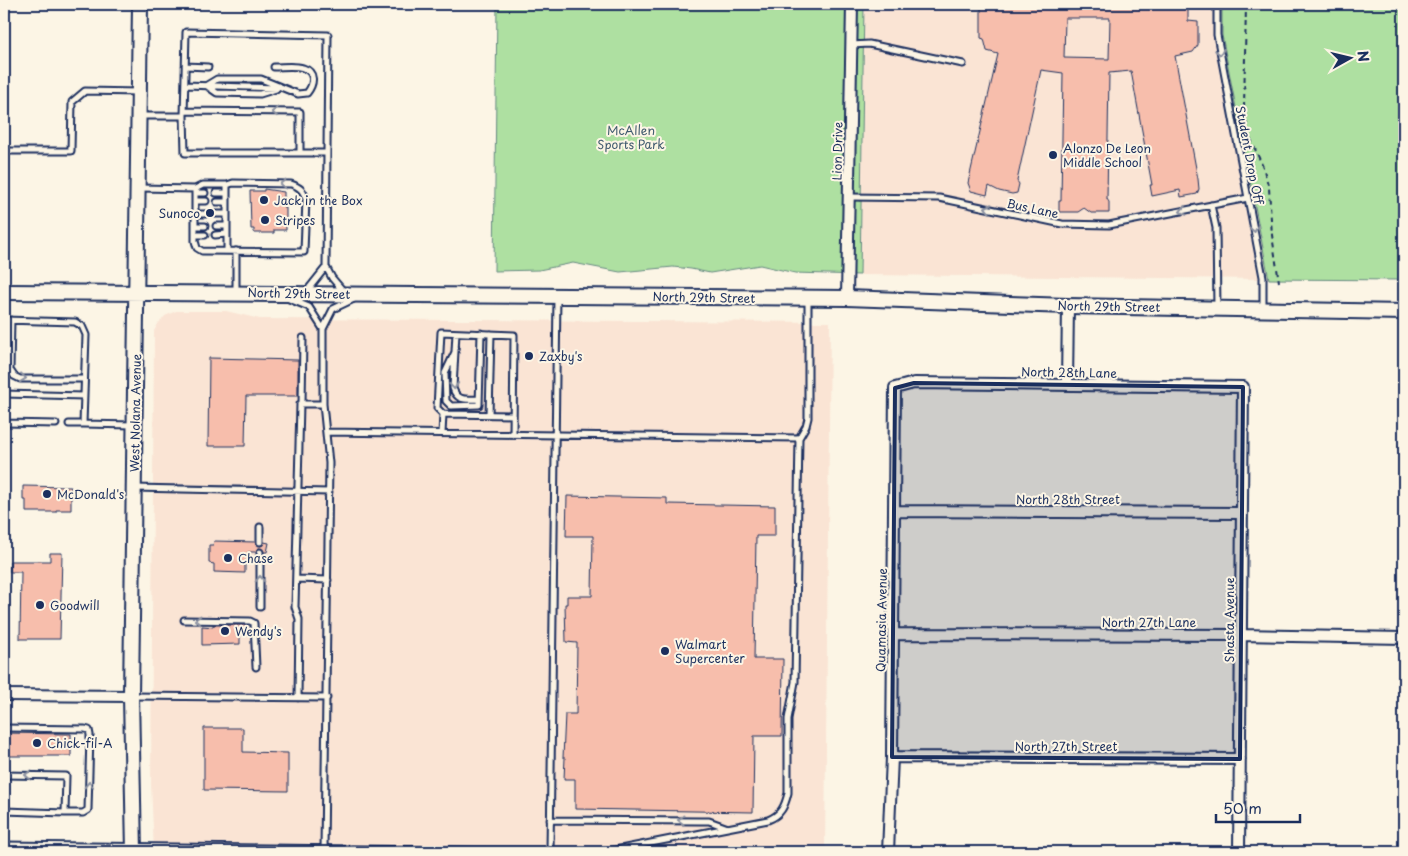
<svg xmlns="http://www.w3.org/2000/svg" width="1408" height="856" viewBox="0 0 1408 856" font-family="'Playpen Sans',sans-serif">
	<rect width="100%" height="100%" fill="#fcf5e5"/>
	<filter id="ink" filterUnits="userSpaceOnUse"><feTurbulence type="fractalNoise" baseFrequency=".02" numOctaves="2"/><feDisplacementMap in="SourceGraphic" scale="10" xChannelSelector="R" yChannelSelector="G"/><feConvolveMatrix kernelMatrix="1 2 1 2 8 2 1 2 1" color-interpolation-filters="sRGB"/></filter>
	<g filter="url(#ink)">
		<path fill="#fae4d4" d="M 864,4 L 1222,4 L 1222,35 L 1269,279 L 860,275 Z
			M 176,311 L 226,311 L 260,319 L 830,322 L 825,852 L 154,852 L 151,784 L 154,331 L 158,324 L 165,316 Z"/>
		<path fill="#aee0a1" stroke="#648880" d="M 497,4 L 864,4 L 860,275 L 795,273 L 760,265 L 710,273 L 691,269 L 673,267 L 620,272 L 573,263 L 539,270 L 494,271 Z
			M 1222,4 L 1404,4 L 1404,280 L 1269,279 L 1222,35 Z"/>
		<path fill="#f7beac" stroke="#1b2f5e" fill-rule="evenodd" d="M 981,4 L 1188,4 L 1188,21 L 1198,22 L 1198,45 L 1193,52 L 1175,56 L 1198,179 L 1199,189 L 1197,194 L 1181,197 L 1180,190 L 1152,196 L 1150,185 L 1152,185 L 1131,71 L 1109,73 L 1107,199 L 1109,202 L 1109,213 L 1091,213 L 1084,208 L 1078,212 L 1059,212 L 1059,201 L 1061,201 L 1063,73 L 1041,70 L 1017,181 L 1019,184 L 1017,193 L 1012,194 L 999,191 L 989,186 L 987,195 L 971,191 L 968,183 L 998,54 L 987,51 L 984,39 L 981,38 ZM 1065,18 L 1110,18 L 1109,59 L 1064,58 Z
			M 264,189 L 284,192 L 284,208 L 286,208 L 286,230 L 274,230 L 274,233 L 254,233 L 254,229 L 251,229 L 250,191 L 264,191 Z
			M 209,358 L 298,360 L 298,396 L 246,396 L 245,446 L 208,446 Z
			M 23,486 L 71,487 L 71,510 L 56,510 L 56,512 L 26,512 L 26,500 L 23,500 Z
			M 567,496 L 667,498 L 667,504 L 775,506 L 775,536 L 756,536 L 754,659 L 783,659 L 782,736 L 754,736 L 753,812 L 575,809 L 575,779 L 564,779 L 565,758 L 563,758 L 565,714 L 576,714 L 577,643 L 566,642 L 565,604 L 567,604 L 567,596 L 592,596 L 593,536 L 566,536 Z
			M 214,541 L 256,542 L 260,546 L 263,545 L 264,542 L 269,543 L 267,552 L 264,552 L 260,548 L 257,549 L 256,552 L 248,552 L 247,564 L 245,564 L 245,573 L 214,572 L 214,564 L 209,563 L 209,545 L 213,545 Z
			M 50,553 L 62,553 L 60,639 L 20,639 L 21,572 L 10,572 L 10,561 L 50,561 Z
			M 213,625 L 247,625 L 247,635 L 240,635 L 240,644 L 202,645 L 202,626 L 213,627 Z
			M 204,728 L 243,728 L 243,752 L 288,753 L 288,791 L 204,790 Z
			M 4,733 L 71,734 L 71,756 L 4,756 Z"/>
		<g fill="none" stroke-linecap="round" stroke-linejoin="round">
			<g stroke="#1b2f5e" stroke-width="9">
				<path id="lane" d="M 1217,4 L 1217,35 L 1263,277 L 1263,309
					M 852,45 L 869,44 L 963,64
					M 185,66 L 208,67
					M 185,85 L 277,88
					M 207,85 L 217,79 L 261,79 L 298,94 L 307,93 C 314,84 316,72 303,68 C 295,65 283,67 274,67
					M 207,86 L 217,93 L 260,94 L 276,89
					M 185,111 L 300,112 L 300,153
					M 139,116 L 184,116 L 186,32 L 328,35 L 326,267 L 332,278 L 344,292
					M 184,116 L 185,153 L 327,153
					M 4,151 L 71,151 L 72,102 L 85,91 L 139,92
					M 139,188 L 195,189 L 203,185 L 227,185 L 233,183 L 291,184 C 300,187 303,190 306,199 L 304,252 L 202,251 L 197,248 L 195,241 L 195,189
					M 195,193 L 205,193
					M 216,193 L 227,193
					M 849,197 L 939,198 L 1062,224 L 1109,225 L 1248,198
					M 195,201 L 206,201
					M 217,202 L 227,202
					M 1211,205 L 1216,228 L 1217,308
					M 195,214 L 205,214
					M 216,214 L 227,214
					M 195,226 L 205,226
					M 216,226 L 227,226
					M 195,235 L 205,235
					M 215,235 L 227,234
					M 227,251 L 227,185
					M 306,292 L 326,267
					M 236,293 L 236,251
					M 289,299 L 309,307 L 323,329
					M 4,320 L 75,322 L 82,326 L 86,335 L 83,424 L 134,425
					M 11,320 L 10,370 L 14,376 L 20,379 L 84,379
					M 456,333 L 453,388 C 457,402 467,399 479,399
					M 455,352 L 445,373 L 446,401 L 451,406 L 479,405 L 481,333
					M 4,394 L 84,396
					M 302,404 L 303,338
					M 443,414 L 513,415
					M 489,415 L 491,334
					M 4,421 L 5,423 L 56,424
					M 69,424 L 83,424
					M 326,432 L 799,438
					M 442,434 L 443,414 L 437,408 L 441,332 L 514,335 L 513,435
					M 134,488 L 329,492
					M 260,527 L 260,542
					M 296,579 L 328,580
					M 260,607 L 260,552
					M 184,620 L 250,621 L 254,623 L 256,667
					M 132,696 L 327,698
					M 298,698 L 299,619 L 295,607 L 300,404 L 323,404
					M 4,728 L 85,729 L 89,730 L 90,735 L 88,810 L 83,813 L 65,813
					M 4,775 L 66,776 L 65,813 L 4,811
					M 550,820 L 700,821 L 709,821 L 728,828
					M 4,845 L 605,852 L 768,820 C 781,815 785,806 788,793 L 788,719 L 795,682 L 799,438 L 806,426 L 808,418 L 808,298
					M 324,850 L 329,463 L 323,404 L 323,329 L 333,309 L 354,299
					M 550,852 L 557,296"/>
			</g>
			<g stroke="#1b2f5e" stroke-width="14">
				<path id="street" d="M 847,298 L 852,4
					M 1067,384 L 1068,306
					M 895,511 L 1242,513
					M 894,634 L 1241,635 L 1404,638
					M 4,695 L 131,696
					M 892,757 L 1240,759
					M 888,852 L 892,757 L 895,388 L 914,383 L 1243,387 L 1239,852"/>
			</g>
			<g stroke="#1b2f5e" stroke-width="18">
				<path id="secondary" d="M 4,292 L 847,298 L 1068,306 L 1404,312
					M 134,852 L 131,696 L 140,4"/>
			</g>
			<path stroke="#1b2f5e" stroke-width="2" stroke-dasharray="5 4" stroke-linecap="butt" d="M 1246,4 L 1244,108 L 1248,133 L 1263,167 L 1269,188 L 1272,235 L 1279,282"/>
			<use href="#lane" stroke="#fcf5e5" stroke-width="5"/>
			<use href="#street" stroke="#fcf5e5" stroke-width="10"/>
			<use href="#secondary" stroke="#fcf5e5" stroke-width="14"/>
		</g>
		<defs><path id="oneway-chevron" d="M-2-3.5L2.5 0L-2 3.5" fill="none" stroke-width="1.6" stroke-linecap="round" stroke-linejoin="round" transform="scale(1.25)"/></defs>
		<g stroke="#8c92a2">
			<use href="#oneway-chevron" transform="translate(1220 52) rotate(79)"/>
			<use href="#oneway-chevron" transform="translate(275 112) rotate(-179)"/>
			<use href="#oneway-chevron" transform="translate(283 184) rotate(-179)"/>
			<use href="#oneway-chevron" transform="translate(988 208) rotate(-168)"/>
			<use href="#oneway-chevron" transform="translate(1183 211) rotate(169)"/>
			<use href="#oneway-chevron" transform="translate(1254 229) rotate(79)"/>
			<use href="#oneway-chevron" transform="translate(23 378) rotate(7)"/>
			<use href="#oneway-chevron" transform="translate(454 386) rotate(85)"/>
			<use href="#oneway-chevron" transform="translate(260 579) rotate(-90)"/>
			<use href="#oneway-chevron" transform="translate(198 620) rotate(-179)"/>
			<use href="#oneway-chevron" transform="translate(28 775) rotate(-178)"/>
			<use href="#oneway-chevron" transform="translate(89 785) rotate(-88)"/>
			<use href="#oneway-chevron" transform="translate(681 820) rotate(-180)"/>
		</g>
	</g>
	<path fill="#1b2f5e" fill-opacity="0.2" stroke="#1b2f5e" stroke-width="4" stroke-linejoin="round" d="M 914,383 L 1243,387 L 1240,759 L 892,757 L 895,388 Z"/>
	<g fill="#1b2f5e" stroke="#fcf5e5" stroke-width="2">
		<circle cx="1053" cy="155" r="5"/>
		<circle cx="264" cy="200" r="5"/>
		<circle cx="210" cy="213" r="5"/>
		<circle cx="265" cy="220" r="5"/>
		<circle cx="529" cy="356" r="5"/>
		<circle cx="47" cy="494" r="5"/>
		<circle cx="228" cy="558" r="5"/>
		<circle cx="40" cy="605" r="5"/>
		<circle cx="225" cy="631" r="5"/>
		<circle cx="665" cy="651" r="5"/>
		<circle cx="37" cy="743" r="5"/>
	</g>
	<g text-anchor="middle" dominant-baseline="central" stroke-width="4" stroke-linejoin="round" paint-order="stroke">
		<g font-size="12" fill="#405b6f" stroke="#fcf5e5">
			<text x="631" y="130">McAllen<tspan x="631" dy="14">Sports Park</tspan></text>
		</g>
		<g font-size="12" fill="#1b2f5e" stroke="#fcf5e5" text-anchor="start">
			<text x="1063" y="148">Alonzo De Leon<tspan x="1063" dy="14">Middle School</tspan></text>
			<text x="274" y="200">Jack in the Box</text>
			<text x="200" y="213" text-anchor="end">Sunoco</text>
			<text x="275" y="220">Stripes</text>
			<text x="539" y="356">Zaxby's</text>
			<text x="57" y="494">McDonald's</text>
			<text x="238" y="558">Chase</text>
			<text x="50" y="605">Goodwill</text>
			<text x="235" y="631">Wendy's</text>
			<text x="675" y="644">Walmart<tspan x="675" dy="14">Supercenter</tspan></text>
			<text x="47" y="743">Chick-fil-A</text>
		</g>
		<g font-size="12" fill="#1b2f5e" stroke="#fcf5e5">
			<text transform="translate(837 151) rotate(-89)">Lion Drive</text>
			<text transform="translate(1250 155) rotate(79)">Student Drop Off</text>
			<text transform="translate(1033 208) rotate(12)">Bus Lane</text>
			<text transform="translate(299 293) rotate(1)">North 29th Street</text>
			<text transform="translate(704 297) rotate(1)">North 29th Street</text>
			<text transform="translate(1109 306) rotate(1)">North 29th Street</text>
			<text transform="translate(1069 372) rotate(1)">North 28th Lane</text>
			<text transform="translate(135 413) rotate(-89)">West Nolana Avenue</text>
			<text x="1068" y="499">North 28th Street</text>
			<text transform="translate(881 620) rotate(-89)">Quamasia Avenue</text>
			<text transform="translate(1229 620) rotate(-90)">Shasta Avenue</text>
			<text x="1149" y="622">North 27th Lane</text>
			<text x="1066" y="746">North 27th Street</text>
		</g>
	</g>
	<rect width="1408" height="856" fill="none" stroke="#fcf5e5" stroke-width="20"/>
	<rect x="10" y="10" width="1388" height="836" fill="none" stroke="#1b2f5e" stroke-width="2" filter="url(#ink)"/>
	<g transform="translate(1350 58) rotate(82)" stroke="#fcf5e5" stroke-width="4" paint-order="stroke">
	<path d="M0-4L9 19L0 12L-9 19Z" fill="#1b2f5e"/>
	<text y="-8" font-size="14" font-weight="bold" text-anchor="middle" fill="#1b2f5e">N</text>
	</g>
	<path d="M1216 814v8h84v-8" fill="none" stroke="#1b2f5e" stroke-width="2.5"/>
	<text x="1223" y="814" font-size="15" fill="#1b2f5e" stroke="#fcf5e5" stroke-width="4" paint-order="stroke">50 m</text>
</svg>
